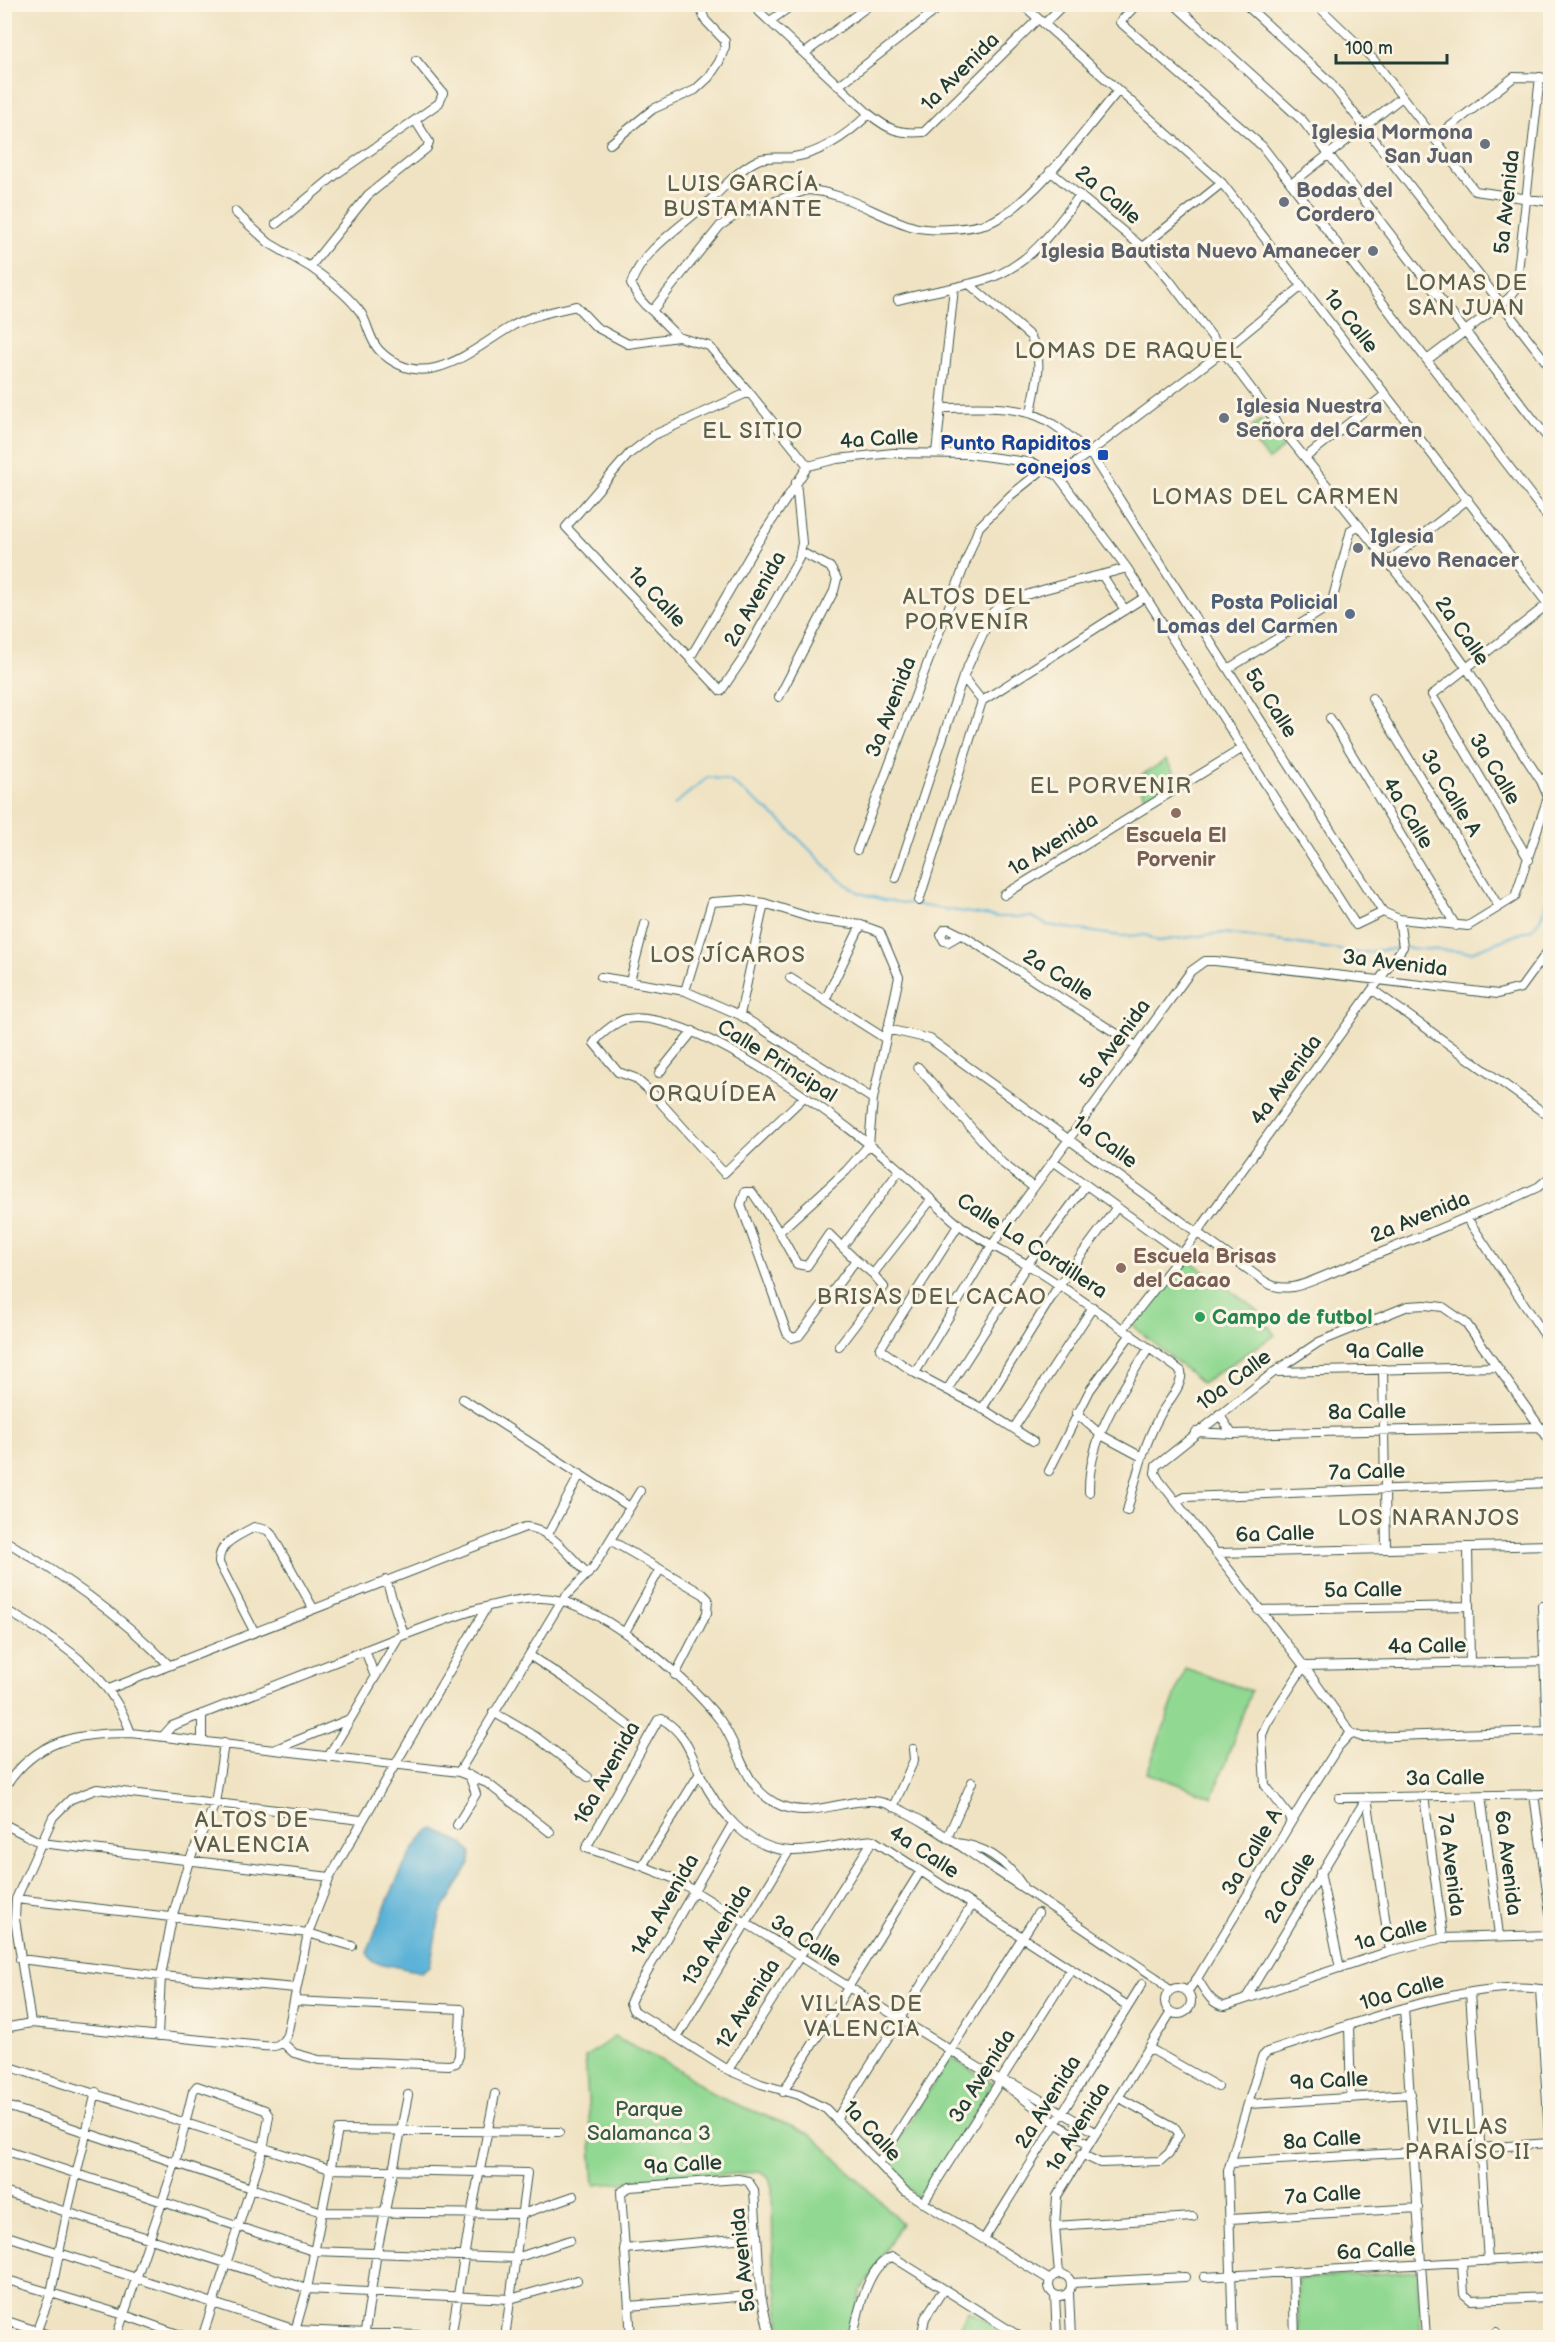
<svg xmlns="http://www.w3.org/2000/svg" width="1555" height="2342" viewBox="0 0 1555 2342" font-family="'Balsamiq Sans',sans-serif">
	<rect width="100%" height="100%" fill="#fcf5e5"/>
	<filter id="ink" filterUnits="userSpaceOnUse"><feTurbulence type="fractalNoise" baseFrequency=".0167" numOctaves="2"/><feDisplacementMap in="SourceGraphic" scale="12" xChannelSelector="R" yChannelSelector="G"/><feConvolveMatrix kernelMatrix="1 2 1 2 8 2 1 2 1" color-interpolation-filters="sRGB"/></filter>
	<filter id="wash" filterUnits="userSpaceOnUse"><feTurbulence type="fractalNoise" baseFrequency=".008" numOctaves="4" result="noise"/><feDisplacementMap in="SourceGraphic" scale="24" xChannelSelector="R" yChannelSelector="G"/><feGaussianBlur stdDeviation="1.35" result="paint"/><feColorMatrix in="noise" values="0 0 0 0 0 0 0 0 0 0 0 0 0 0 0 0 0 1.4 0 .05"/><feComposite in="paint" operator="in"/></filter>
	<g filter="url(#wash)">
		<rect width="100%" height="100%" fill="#f0e3c3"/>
		<path fill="#91d892" stroke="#588a63" stroke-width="1.5" d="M 1261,420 L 1284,447 L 1269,460 L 1246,433 Z
			M 1166,760 L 1179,781 L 1148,800 L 1135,779 Z
			M 1185,1257 L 1257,1310 L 1275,1335 L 1202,1383 L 1132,1325 Z
			M 1185,1668 L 1251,1691 L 1213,1797 L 1147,1773 Z
			M 614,2037 L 678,2069 L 716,2096 L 811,2134 L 902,2223 L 861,2291 L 849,2337 L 782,2337 L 773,2263 L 772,2188 C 770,2179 768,2175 759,2172 L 594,2185 L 585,2057 Z
			M 950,2057 L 993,2083 L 921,2199 L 897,2179 L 885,2161 Z
			M 1418,2271 L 1421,2337 L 1299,2337 L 1297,2279 Z
			M 968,2310 L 1014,2336 L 1014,2337 L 954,2338 Z"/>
		<path fill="#5bb2d8" stroke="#3d7886" stroke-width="1.5" d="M 434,1829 L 464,1844 L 471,1853 L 470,1863 L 440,1915 L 430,1966 L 421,1972 L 373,1962 L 367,1953 C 376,1930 410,1835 434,1829 Z"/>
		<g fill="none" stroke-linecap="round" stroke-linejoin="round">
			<path stroke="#5bb2d8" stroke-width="2" d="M 674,805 L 708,777 L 730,781 L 781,821 L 841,881 L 860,893 L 884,900 L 998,917 L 1032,917 L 1047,925 L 1121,936 L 1146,935 L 1158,941 L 1224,933 L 1360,953 L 1400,948
				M 1406,948 L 1471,952 L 1532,929 L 1540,919 L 1550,895"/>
		</g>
	</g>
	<g filter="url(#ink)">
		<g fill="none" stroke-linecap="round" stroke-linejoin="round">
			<g stroke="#3e5649" stroke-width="10">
				<path id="minor" d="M 751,4 L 869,114 C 889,130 898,134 924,132 L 1038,19
					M 1022,4 L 1222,183 L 1550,607
					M 1137,4 L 1120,22 L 1262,146 L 1550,520
					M 1174,4 L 1303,121 L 1550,441
					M 1245,4 L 1329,81 L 1550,367
					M 1316,4 L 1373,59 L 1475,191 L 1550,202
					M 770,21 L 794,4
					M 1044,24 L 1064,4
					M 805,53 L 871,4
					M 416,60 L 443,93 L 439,103 L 415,120 L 429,142 L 427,148 L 368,195 L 310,267 C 327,279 348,295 361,313 C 368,324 370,341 379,350 C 425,397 473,348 514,325 C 533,315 554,311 576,306 L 596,327 L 628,344 L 678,337 L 709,346 L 749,392 L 808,466
					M 838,86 L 944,4
					M 1434,139 L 1514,77 L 1550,78
					M 610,144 L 653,109 L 695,90 L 709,77 L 719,62 L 725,47 L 725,41 L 705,20 L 699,4
					M 1050,171 L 1142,247 L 1170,281 L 1274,419 L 1415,596 L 1466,667 L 1541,781 L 1548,797 L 1515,897 L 1468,926 L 1399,919 L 1383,912
					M 1291,184 L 1402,97
					M 235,212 L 269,243 L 310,267
					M 276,224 L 338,173 L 415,120
					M 1142,247 L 1222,183
					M 969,284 L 1030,336 C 1046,360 1035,387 1031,413
					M 898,300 C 930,291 962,288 993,277 C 1032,262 1056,227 1080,195
					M 652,311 C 641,303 637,295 631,284 C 642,250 681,227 706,204 C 723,189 737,170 758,160 C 770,155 782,159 794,157 C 822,153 849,133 869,114
					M 678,337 L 652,311 L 720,226 L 736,215 L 807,190 C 846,192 878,217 914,227 C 933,232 978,229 995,220 C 1037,198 1086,129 1118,91
					M 1427,360 L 1509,298 L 1516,289 L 1540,77
					M 749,392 L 654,435 L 629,454 L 566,527 L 721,691 L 742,660 L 799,558 L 802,543 L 796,482
					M 943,408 C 971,408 1004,405 1032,414 C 1054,421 1072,439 1090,453 L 1383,912
					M 936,453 L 954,288
					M 1306,457 L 1386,394
					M 808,466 L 837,459 L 893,453 L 968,454 L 1034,463 L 1058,476 L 1127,568 L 1356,925 L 1383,912
					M 1058,476 L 1222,352 L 1302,286
					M 1389,561 L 1468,499
					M 1102,575 L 1125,610
					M 690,658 L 756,545 L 808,466
					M 1228,669 L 1331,605 L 1351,530 L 1359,525
					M 963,677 L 982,701
					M 779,697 L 834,591 L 837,579 L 830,567 L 801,552
					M 1372,698 L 1499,907
					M 1330,718 L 1456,926
					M 1541,781 L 1550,774
					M 857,850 L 979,527 L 1011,495 L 1046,467
					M 1529,860 L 1432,695 L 1548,604
					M 896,878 L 963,677 L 993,612 C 1010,593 1098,577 1127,568
					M 1004,895 L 1243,748
					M 919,901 L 982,701 L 1145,597
					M 960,935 L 948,942 L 944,941 L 941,935 L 945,929 L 949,929 L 967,938 L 1136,1046
					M 601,977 L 685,991 L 740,1015 L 873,1099
					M 790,978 L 886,1039
					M 630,981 L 645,924
					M 1373,990 L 1550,1117
					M 685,991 L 712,902 L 743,900 L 764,903 L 815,919 L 861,925 L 880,932 L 899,977 L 873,1099 L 869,1145 L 846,1171 L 779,1232 L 797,1264 L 807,1266 L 829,1234 L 842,1247 L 900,1170
					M 825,1000 L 861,925
					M 740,1015 L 764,903
					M 887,1029 L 930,1039 L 1264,1281 C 1285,1296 1309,1282 1329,1274 L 1514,1198 L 1538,1187 L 1550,1177
					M 918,1067 L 1002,1163 L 1033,1187
					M 659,1073 L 693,1031
					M 804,1097 L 724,1173 L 652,1093 L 635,1078 L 618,1072 L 594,1043 C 599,1035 617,1021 626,1019 C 694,1007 850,1126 900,1170 C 920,1187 937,1207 957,1223 C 979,1240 1004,1251 1028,1265 C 1081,1297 1130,1335 1181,1371 C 1184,1386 1165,1404 1159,1417 C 1143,1446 1136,1479 1127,1511
					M 1053,1161 L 1182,1254
					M 1467,1218 L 1550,1343
					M 959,1224 L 880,1349 L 915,1373 L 983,1409 L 1033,1441
					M 779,1232 L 752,1192 L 745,1192 L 741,1205 L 787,1333 L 792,1338 L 799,1336 L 856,1260 L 873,1274
					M 842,1247 L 856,1260
					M 1124,1328 L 1182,1254 L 1403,947 L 1399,919
					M 839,1346 L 884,1287 L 873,1274 L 931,1200
					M 1383,1369 L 1386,1549
					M 1276,1372 L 1497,1367
					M 915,1373 L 992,1245 L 1191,971 L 1205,961 L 1215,961 L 1498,994 L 1521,988 L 1550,948
					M 947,1390 L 1027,1265 L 1086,1185
					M 463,1399 L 630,1507
					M 982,1409 L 1059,1285 L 1117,1207
					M 1076,1413 L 1101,1435 L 1142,1457
					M 1219,1414 L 1232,1434
					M 1014,1428 L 1093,1307
					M 1196,1432 L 1232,1434 L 1540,1427
					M 1049,1471 L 1090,1390 L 1131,1334
					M 1089,1492 C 1088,1439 1121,1391 1149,1348
					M 1177,1501 L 1185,1497 L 1550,1483
					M 547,1536 L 580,1474
					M 4,1540 C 64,1576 119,1614 168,1664
					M 610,1540 L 703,1594 L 708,1599 L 707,1613 L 675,1675
					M 1468,1547 L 1470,1663
					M 1216,1553 L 1550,1545
					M 386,1580 L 404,1635
					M 1542,1606 L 1547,1731
					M 4,1609 C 60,1642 108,1670 131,1733
					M 1258,1610 L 1469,1606
					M 254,1631 L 219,1563 C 218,1542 239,1536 254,1527 L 267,1530 L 272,1535 L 313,1608
					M 625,1632 L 660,1569
					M 365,1650 L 375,1677
					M 529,1655 L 567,1680 L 629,1726
					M 109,1689 L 525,1527 C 548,1526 572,1559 588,1574
					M 493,1712 L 536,1737 L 588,1777
					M 1351,1733 L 1304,1666 L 1159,1480 L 1155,1473 L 1156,1466 L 1274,1372 L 1319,1342 L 1408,1306 L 1425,1305 L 1443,1307 L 1466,1323 L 1550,1441
					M 1351,1733 L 1362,1737 L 1550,1731
					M 162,1737 L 172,1726 L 399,1637
					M 202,1741 L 202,1714
					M 276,1749 L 350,1719
					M 328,1757 L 399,1637 C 443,1621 491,1600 539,1598 C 594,1596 687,1677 720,1720 C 742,1750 743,1791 782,1806 C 817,1820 856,1791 890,1805 C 924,1819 957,1844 988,1865 C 1045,1902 1101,1941 1158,1979 L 1170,1991
					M 459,1772 L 562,1600 L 593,1568 L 640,1491
					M 4,1789 C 35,1739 77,1733 131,1733 L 459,1772 L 487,1783 L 550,1832
					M 1534,1794 L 1550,1913
					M 1424,1796 L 1443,1938
					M 1481,1796 L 1499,1935
					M 1367,1797 L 1390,1951
					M 1339,1798 L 1550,1794
					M 893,1807 L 914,1760 L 913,1749
					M 1292,1820 L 1265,1785 L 1262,1735 L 1267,1723 L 1304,1666 L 1550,1661
					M 4,1824 L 41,1843 L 330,1877
					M 457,1825 L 476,1794 L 469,1775
					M 732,1825 L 633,1996 L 630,2003 L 633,2010 L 728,2070 L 761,2084 L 799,2095 L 826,2109 L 906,2192 L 1050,2280
					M 947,1838 L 972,1782
					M 957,1843 C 985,1846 1007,1862 1022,1885
					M 642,1866 L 700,1773
					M 1320,1872 L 1340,1968
					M 16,1899 L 308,1933 L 352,1946
					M 20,1959 L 161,1976 L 296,1988
					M 1197,1978 C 1204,1989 1211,2005 1225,2006 L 1390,1951 L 1443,1938 L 1550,1935
					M1165 2001a13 13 0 1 1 26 0a13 13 0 1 1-26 0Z
					M 1540,1989 L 1550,2152
					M 1187,1992 L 1198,1977 L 1305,1799 L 1338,1747 L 1351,1733
					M 1470,1993 L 1488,2261
					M 1246,1998 L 1367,1797
					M 1404,2008 L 1426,2338
					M 31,2023 L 15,1919 L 16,1899 L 53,1817 L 71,1799 L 97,1789 L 361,1820
					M 1349,2026 L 1351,2098
					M 4,2028 L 31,2023 L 263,2046 C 276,2047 281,2046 287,2035 L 308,1933 L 330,1877 L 486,1608
					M 158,2036 L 161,1976 L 172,1918 L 189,1861 L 215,1804 L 224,1743
					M 677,2038 L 789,1851
					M 283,2043 L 294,2053 L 319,2060 L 449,2065 L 456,2063 L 459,2056 L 461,2009 L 294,2001
					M 1149,2048 L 1218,2087
					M 4,2065 L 330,2169 L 527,2173 L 505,2338
					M 728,2070 L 873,1840
					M 1002,2081 L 1014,2084 L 1095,2132
					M 783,2092 L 920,1872
					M 1250,2104 L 1411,2094
					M 4,2105 L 322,2212 L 522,2214 L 574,2196
					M 837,2118 L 972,1905
					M 1088,2144 L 1057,2124 L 1000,2081 L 675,1879 L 642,1866 L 586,1848 L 658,1720 L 662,1719 C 685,1733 690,1751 700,1774 C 717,1810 747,1849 791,1851 C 819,1852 845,1842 873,1840 L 1128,2006
					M 1480,2148 L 1550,2143
					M 4,2150 L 313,2251 L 516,2258 L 570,2240
					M 1081,2154 L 1100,2163 L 1160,2161 L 1169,2153 L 1179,2134 L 1176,2129 L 1118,2097
					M 879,2162 L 1038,1913
					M 1231,2163 L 1415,2152
					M 4,2192 L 307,2289 L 510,2299 L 577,2280
					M 923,2203 L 1071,1969
					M 1230,2219 L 1418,2208
					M 1055,2226 L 1193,2217
					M 4,2235 L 296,2330 L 489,2338
					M 984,2239 L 1142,1984
					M 624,2249 L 757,2237
					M 1462,2263 L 1464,2294 L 1471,2300 L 1550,2297
					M 1293,2273 L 1295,2338
					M1049 2285a11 11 0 1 1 22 0a11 11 0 1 1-22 0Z
					M 1059,2274 L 1055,2226 L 1057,2196 L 1171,2012
					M 1204,2277 L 1550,2257
					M 4,2279 L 124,2315 L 189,2338
					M 1072,2283 L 1185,2277
					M 1069,2293 L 1071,2338
					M 1055,2295 L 1057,2338
					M 629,2306 L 761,2295
					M 4,2320 L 58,2338
					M 1496,2332 L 1496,2338
					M 34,2338 L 51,2293 L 67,2213 L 96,2092
					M 116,2338 L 176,2161 L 193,2091 L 197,2086 L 265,2110 L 269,2116 L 263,2150 L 202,2338
					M 293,2338 L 307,2289 L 338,2130 L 559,2132
					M 364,2338 L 377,2252 L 408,2095
					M 451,2338 L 471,2215 L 495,2094
					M 631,2338 L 621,2192 L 630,2187 L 738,2179 L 748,2181 L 754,2190 L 761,2295 L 770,2338
					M 853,2338 C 857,2316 868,2262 893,2257 L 1022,2338
					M 921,2338 L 925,2318 L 943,2290
					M 1233,2338 L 1228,2171 L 1262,2057 L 1267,2052 C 1338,2030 1481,1973 1550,1991"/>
			</g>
			<use href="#minor" stroke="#fff" stroke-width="8"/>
		</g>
	</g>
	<g fill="#6b7280" stroke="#fcf5e5" stroke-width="2">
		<circle cx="1485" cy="144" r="6"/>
		<circle cx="1284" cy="202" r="6"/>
		<circle cx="1373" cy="251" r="6"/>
		<circle cx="1224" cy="418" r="6"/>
		<circle cx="1358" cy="548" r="6"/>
	</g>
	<rect fill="#1a4fb4" stroke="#fcf5e5" stroke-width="2" x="1097" y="449" width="12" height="12" rx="3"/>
	<circle fill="#5c6f8a" stroke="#fcf5e5" stroke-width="2" cx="1350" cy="614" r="6"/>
	<g fill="#8d6e63" stroke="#fcf5e5" stroke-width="2">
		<circle cx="1176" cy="813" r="6"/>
		<circle cx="1121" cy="1268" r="6"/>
	</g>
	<circle fill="#2e9e5b" stroke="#fcf5e5" stroke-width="2" cx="1200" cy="1317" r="6"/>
	<g text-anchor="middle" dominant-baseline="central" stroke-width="6" stroke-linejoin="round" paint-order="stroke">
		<g font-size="21" fill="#1f3d34" stroke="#fcf5e5">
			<text transform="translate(960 72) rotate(-45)">1a Avenida</text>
			<text transform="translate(1108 195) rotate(40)">2a Calle</text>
			<text transform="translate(1507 202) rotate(-84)">5a Avenida</text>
			<text transform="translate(1351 321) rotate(52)">1a Calle</text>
			<text transform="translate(879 439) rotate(-4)">4a Calle</text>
			<text transform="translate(657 597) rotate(47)">1a Calle</text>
			<text transform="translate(755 599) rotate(-61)">2a Avenida</text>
			<text transform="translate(1462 631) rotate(55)">2a Calle</text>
			<text transform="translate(1271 703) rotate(57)">5a Calle</text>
			<text transform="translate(891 707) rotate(-69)">3a Avenida</text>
			<text transform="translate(1495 769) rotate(59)">3a Calle</text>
			<text transform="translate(1451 793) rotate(59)">3a Calle A</text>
			<text transform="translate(1408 813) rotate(59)">4a Calle</text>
			<text transform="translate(1053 844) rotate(-32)">1a Avenida</text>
			<text transform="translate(1395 963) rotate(7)">3a Avenida</text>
			<text transform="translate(1058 975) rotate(32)">2a Calle</text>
			<text transform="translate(1115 1044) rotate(-54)">5a Avenida</text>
			<text transform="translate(777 1061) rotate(32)">Calle Principal</text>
			<text transform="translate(1286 1080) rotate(-54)">4a Avenida</text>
			<text transform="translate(1105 1142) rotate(36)">1a Calle</text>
			<text transform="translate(1420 1217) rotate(-22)">2a Avenida</text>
			<text transform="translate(1032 1246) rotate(33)">Calle La Cordillera</text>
			<text transform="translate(1385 1351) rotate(-1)">9a Calle</text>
			<text transform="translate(1234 1380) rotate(-37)">10a Calle</text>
			<text transform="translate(1367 1412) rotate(-1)">8a Calle</text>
			<text transform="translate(1367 1472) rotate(-2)">7a Calle</text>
			<text transform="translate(1275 1534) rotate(-2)">6a Calle</text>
			<text transform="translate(1363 1590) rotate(-1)">5a Calle</text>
			<text transform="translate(1427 1646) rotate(-1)">4a Calle</text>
			<text transform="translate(607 1773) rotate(-61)">16a Avenida</text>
			<text transform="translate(1445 1778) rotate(-1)">3a Calle</text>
			<text transform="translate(924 1852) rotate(33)">4a Calle</text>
			<text transform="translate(1252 1852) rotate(-59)">3a Calle A</text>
			<text transform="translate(1508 1863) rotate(83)">6a Avenida</text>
			<text transform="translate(1451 1865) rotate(83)">7a Avenida</text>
			<text transform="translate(1290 1888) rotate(-59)">2a Calle</text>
			<text transform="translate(665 1905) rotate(-60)">14a Avenida</text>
			<text transform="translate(1391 1934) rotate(-16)">1a Calle</text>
			<text transform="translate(717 1935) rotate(-59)">13a Avenida</text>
			<text transform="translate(806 1941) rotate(32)">3a Calle</text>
			<text transform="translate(1402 1992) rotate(-16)">10a Calle</text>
			<text transform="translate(748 2004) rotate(-58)">12 Avenida</text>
			<text transform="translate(982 2076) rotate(-58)">3a Avenida</text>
			<text transform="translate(1329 2081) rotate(-3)">9a Calle</text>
			<text transform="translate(1048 2102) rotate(-58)">2a Avenida</text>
			<text transform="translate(1078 2127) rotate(-58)">1a Avenida</text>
			<text transform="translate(872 2131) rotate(47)">1a Calle</text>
			<text transform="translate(1322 2140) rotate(-4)">8a Calle</text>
			<text transform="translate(683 2165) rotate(-4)">9a Calle</text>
			<text transform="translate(1323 2195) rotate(-4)">7a Calle</text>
			<text transform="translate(1376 2251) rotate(-3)">6a Calle</text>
			<text transform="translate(743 2260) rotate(-96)">5a Avenida</text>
		</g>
		<g font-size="21" font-weight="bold" fill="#5b616d" stroke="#fcf5e5" text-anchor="start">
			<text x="1473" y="132" text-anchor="end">Iglesia Mormona<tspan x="1473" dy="24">San Juan</tspan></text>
			<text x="1296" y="190">Bodas del<tspan x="1296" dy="24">Cordero</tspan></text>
			<text x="1361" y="251" text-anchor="end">Iglesia Bautista Nuevo Amanecer</text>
			<text x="1236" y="406">Iglesia Nuestra<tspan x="1236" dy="24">Señora del Carmen</tspan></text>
			<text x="1370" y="536">Iglesia<tspan x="1370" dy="24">Nuevo Renacer</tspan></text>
		</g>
		<g font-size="21" font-weight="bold" fill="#164399" stroke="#fcf5e5" text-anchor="end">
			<text x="1091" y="443">Punto Rapiditos<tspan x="1091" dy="24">conejos</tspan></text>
		</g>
		<g font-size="21" font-weight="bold" fill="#4e5e75" stroke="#fcf5e5" text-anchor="end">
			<text x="1338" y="602">Posta Policial<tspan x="1338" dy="24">Lomas del Carmen</tspan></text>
		</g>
		<g font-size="21" font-weight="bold" fill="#785e54" stroke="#fcf5e5">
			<text x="1176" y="835">Escuela El<tspan x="1176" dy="24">Porvenir</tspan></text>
			<text x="1133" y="1256" text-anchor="start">Escuela Brisas<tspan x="1133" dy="24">del Cacao</tspan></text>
		</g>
		<g font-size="21" font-weight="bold" fill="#27864d" stroke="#fcf5e5" text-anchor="start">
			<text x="1212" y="1317">Campo de futbol</text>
		</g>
		<g font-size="21" fill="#365c47" stroke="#fcf5e5">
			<text x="649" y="2109">Parque<tspan x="649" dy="24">Salamanca 3</tspan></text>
		</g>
		<g font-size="22" letter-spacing="1.5" fill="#5c604a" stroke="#fcf5e5">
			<text x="743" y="184">LUIS GARCÍA<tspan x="743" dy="25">BUSTAMANTE</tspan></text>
			<text x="1467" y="283">LOMAS DE<tspan x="1467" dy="25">SAN JUAN</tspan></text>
			<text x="1129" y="351">LOMAS DE RAQUEL</text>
			<text x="753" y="431">EL SITIO</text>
			<text x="1276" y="497">LOMAS DEL CARMEN</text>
			<text x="967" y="597">ALTOS DEL<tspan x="967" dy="25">PORVENIR</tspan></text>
			<text x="1111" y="786">EL PORVENIR</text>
			<text x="728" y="955">LOS JÍCAROS</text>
			<text x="713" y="1094">ORQUÍDEA</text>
			<text x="932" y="1297">BRISAS DEL CACAO</text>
			<text x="1429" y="1518">LOS NARANJOS</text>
			<text x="252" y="1820">ALTOS DE<tspan x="252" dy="25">VALENCIA</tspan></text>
			<text x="862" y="2004">VILLAS DE<tspan x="862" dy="25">VALENCIA</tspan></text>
			<text x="1468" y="2127">VILLAS<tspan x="1468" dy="25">PARAÍSO II</tspan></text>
		</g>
	</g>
	<rect width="1555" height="2342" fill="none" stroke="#fcf5e5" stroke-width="24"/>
	<path d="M1336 54v9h111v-9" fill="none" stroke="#1f3d34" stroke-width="3"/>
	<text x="1345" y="54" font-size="18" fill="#1f3d34" stroke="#fcf5e5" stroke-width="4.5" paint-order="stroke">100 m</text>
</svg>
